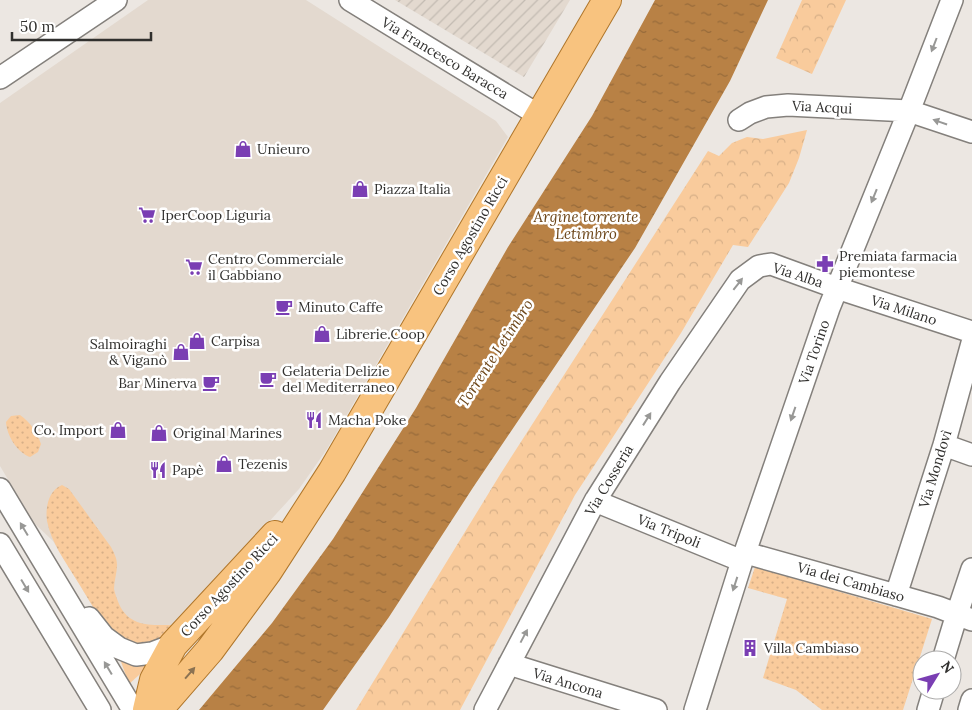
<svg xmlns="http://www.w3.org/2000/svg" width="972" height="710" viewBox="0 0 972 710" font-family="Lora,serif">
	<defs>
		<pattern id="industrial-furrows" width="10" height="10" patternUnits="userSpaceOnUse" patternTransform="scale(1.25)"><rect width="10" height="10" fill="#e3d9cf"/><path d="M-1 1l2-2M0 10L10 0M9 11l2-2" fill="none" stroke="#c3bbb2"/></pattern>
		<pattern id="park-crowns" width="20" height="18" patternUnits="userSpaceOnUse" patternTransform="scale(1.25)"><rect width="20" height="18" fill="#f9cb9c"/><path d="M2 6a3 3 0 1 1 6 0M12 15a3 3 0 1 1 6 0" fill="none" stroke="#d6af87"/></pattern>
		<pattern id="garden-dots" width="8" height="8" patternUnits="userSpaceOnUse" patternTransform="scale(1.25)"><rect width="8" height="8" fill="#f9cb9c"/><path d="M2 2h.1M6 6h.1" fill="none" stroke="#d6af87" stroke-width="1.8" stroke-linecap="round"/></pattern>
		<pattern id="water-ripples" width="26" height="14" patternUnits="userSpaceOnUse" patternTransform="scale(1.25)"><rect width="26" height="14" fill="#b88145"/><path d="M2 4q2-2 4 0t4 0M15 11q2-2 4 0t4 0" fill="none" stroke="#966a3a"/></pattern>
	</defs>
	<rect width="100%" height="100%" fill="#ece7e2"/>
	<path fill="#e3d9cf" d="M 148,0 L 306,0 L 496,121 L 508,137 L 327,449 L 299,489 L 165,635 L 95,610 L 53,541 L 34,523 L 0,466 L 0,103 Z"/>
	<path fill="url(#industrial-furrows)" d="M 395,0 L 570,0 L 524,77 Z"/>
	<path fill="#f9cb9c" d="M 120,659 L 148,667 L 129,684 Z"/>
	<path fill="url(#park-crowns)" d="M 802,0 L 846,0 L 812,74 L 776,58 Z
		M 807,130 L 799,158 L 789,183 L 748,247 L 733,245 L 681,333 L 575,495 L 460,710 L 356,710 L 501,473 L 708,151 L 719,156 L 732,143 L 747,137 L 763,139 Z"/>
	<path fill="url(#garden-dots)" d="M 20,415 C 31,423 37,432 41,444 L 38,452 L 30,457 C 17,452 7,436 6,422 L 11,416 Z
		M 62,485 L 69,489 L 111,547 C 114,553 117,558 117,565 C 117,573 114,581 114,589 C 115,594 117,599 119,604 C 130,628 152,625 174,625 C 165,634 152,647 138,645 C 130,644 117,635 111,630 C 97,616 87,596 76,579 C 65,561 51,542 47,521 C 45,507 49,490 62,485 Z
		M 755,567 L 932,619 L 903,710 L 822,710 L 796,690 L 763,678 L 787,599 L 748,588 Z"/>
	<path fill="url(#water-ripples)" d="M 655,0 L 768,0 L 730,81 L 635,248 L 474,486 L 389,617 L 323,710 L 199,710 L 272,623 L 333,539 L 416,408 L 508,247 L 592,116 Z"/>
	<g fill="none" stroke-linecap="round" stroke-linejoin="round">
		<g stroke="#84807c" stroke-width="24">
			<path id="minor" d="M 350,0 L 540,116
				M 0,78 L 116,0
				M 739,120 L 750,113 L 766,107 L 788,105 L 909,111 L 972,132
				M 944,445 L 972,455
				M 0,489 L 133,710
				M 595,501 L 742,561
				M 0,544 L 100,710
				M 746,553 L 896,595 L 938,607 L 972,620
				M 896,595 L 944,445 L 972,343
				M 89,618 L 104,637 L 119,648 L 136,655 L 152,653 L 173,645
				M 943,660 L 957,614 L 972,569
				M 509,664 L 656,710
				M 485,710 L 595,501 L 670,382 L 740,280 L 759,266 L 771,264 L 837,288 L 972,332
				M 695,710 L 742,561 L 829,308 L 909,111 L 952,0
				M 928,710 L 934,690
				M 969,710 L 972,700"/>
		</g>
		<g stroke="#af762b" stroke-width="30">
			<path id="major" d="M 147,710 L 154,680 L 173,645 L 275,535
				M 158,710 L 210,650 L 268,571 L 332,472 L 607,0"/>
		</g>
		<use href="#minor" stroke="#fff" stroke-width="21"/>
		<use href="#major" stroke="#f8c37f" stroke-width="28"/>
	</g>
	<defs><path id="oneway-solid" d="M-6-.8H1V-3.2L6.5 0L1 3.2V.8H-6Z" transform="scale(1.25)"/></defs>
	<g fill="#989896">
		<use href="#oneway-solid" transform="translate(934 45) rotate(111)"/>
		<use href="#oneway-solid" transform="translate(940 122) rotate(-161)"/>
		<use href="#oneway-solid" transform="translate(874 196) rotate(112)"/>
		<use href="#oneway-solid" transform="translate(738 284) rotate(-52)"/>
		<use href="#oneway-solid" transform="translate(793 414) rotate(109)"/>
		<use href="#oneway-solid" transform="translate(647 419) rotate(-58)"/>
		<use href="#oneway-solid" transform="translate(24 529) rotate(-121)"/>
		<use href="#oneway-solid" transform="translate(735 584) rotate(108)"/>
		<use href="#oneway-solid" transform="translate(25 586) rotate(59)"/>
		<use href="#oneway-solid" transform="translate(524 636) rotate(-62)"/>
		<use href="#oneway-solid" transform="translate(108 668) rotate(-121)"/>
	</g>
	<use fill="#8b7252" href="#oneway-solid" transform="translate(190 673) rotate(-49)"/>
	<defs>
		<g id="shop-bare" transform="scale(1.35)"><path d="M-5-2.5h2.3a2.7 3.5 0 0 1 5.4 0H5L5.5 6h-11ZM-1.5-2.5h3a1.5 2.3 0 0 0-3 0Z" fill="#7a3eb3" stroke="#fff" stroke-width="2.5" paint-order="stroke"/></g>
		<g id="supermarket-bare" transform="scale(1.35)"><path d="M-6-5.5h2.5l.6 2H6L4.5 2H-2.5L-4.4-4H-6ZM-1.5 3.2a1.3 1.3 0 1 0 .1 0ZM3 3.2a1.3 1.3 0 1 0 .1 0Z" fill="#7a3eb3" stroke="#fff" stroke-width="2.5" paint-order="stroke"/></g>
		<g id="pharmacy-bare" transform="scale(1.35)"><path d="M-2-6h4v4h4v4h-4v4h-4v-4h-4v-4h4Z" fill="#7a3eb3" stroke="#fff" stroke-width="2.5" paint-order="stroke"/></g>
		<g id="cafe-bare" transform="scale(1.35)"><path d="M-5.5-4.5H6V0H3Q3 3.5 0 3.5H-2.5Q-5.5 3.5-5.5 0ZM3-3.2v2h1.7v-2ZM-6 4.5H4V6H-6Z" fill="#7a3eb3" stroke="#fff" stroke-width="2.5" paint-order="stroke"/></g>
		<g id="restaurant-bare" transform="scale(1.35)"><path d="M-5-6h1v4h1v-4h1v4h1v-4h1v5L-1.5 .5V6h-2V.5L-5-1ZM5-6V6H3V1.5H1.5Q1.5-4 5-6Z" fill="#7a3eb3" stroke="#fff" stroke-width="2.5" paint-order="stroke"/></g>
		<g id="building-bare" transform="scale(1.35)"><path d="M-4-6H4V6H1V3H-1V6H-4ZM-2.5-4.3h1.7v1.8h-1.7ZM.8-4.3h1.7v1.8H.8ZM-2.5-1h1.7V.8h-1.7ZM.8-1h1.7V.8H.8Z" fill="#7a3eb3" stroke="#fff" stroke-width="2.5" paint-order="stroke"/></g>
	</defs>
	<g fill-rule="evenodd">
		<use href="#shop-bare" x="243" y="149"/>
		<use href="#shop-bare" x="360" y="189"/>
		<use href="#supermarket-bare" x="147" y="215"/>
		<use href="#pharmacy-bare" x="825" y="264"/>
		<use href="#supermarket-bare" x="194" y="267"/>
		<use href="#cafe-bare" x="284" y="307"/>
		<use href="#shop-bare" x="322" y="334"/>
		<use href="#shop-bare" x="197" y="341"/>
		<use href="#shop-bare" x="181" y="352"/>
		<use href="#cafe-bare" x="268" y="379"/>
		<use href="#cafe-bare" x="211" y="383"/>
		<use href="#restaurant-bare" x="314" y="420"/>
		<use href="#shop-bare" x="118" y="430"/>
		<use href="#shop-bare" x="159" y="433"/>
		<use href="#shop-bare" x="224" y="464"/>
		<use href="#restaurant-bare" x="158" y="470"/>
		<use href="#building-bare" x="750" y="648"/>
	</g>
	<g text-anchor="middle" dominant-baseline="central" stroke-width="5" stroke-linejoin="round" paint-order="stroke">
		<g font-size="14" fill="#31302e" stroke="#fff">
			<text transform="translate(445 58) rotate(31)">Via Francesco Baracca</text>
			<text transform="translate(822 107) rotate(3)">Via Acqui</text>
			<text transform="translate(470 236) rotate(-60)">Corso Agostino Ricci</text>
			<text transform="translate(798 275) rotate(18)">Via Alba</text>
			<text transform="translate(904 310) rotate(18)">Via Milano</text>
			<text transform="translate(814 352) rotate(-71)">Via Torino</text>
			<text transform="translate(935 469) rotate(-73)">Via Mondovì</text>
			<text transform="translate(609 480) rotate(-59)">Via Cosseria</text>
			<text transform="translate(669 531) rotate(22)">Via Tripoli</text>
			<text transform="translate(851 582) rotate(16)">Via dei Cambiaso</text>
			<text transform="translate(229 585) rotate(-47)">Corso Agostino Ricci</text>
			<text transform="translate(568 683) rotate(17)">Via Ancona</text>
		</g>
		<g font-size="14" fill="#31302e" stroke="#fff" text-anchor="start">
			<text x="257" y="149">Unieuro</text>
			<text x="374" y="189">Piazza Italia</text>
			<text x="161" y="215">IperCoop Liguria</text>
			<text x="839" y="256">Premiata farmacia<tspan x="839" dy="16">piemontese</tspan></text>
			<text x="208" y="259">Centro Commerciale<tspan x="208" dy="16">il Gabbiano</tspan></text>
			<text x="298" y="307">Minuto Caffe</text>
			<text x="336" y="334">Librerie.Coop</text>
			<text x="211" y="341">Carpisa</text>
			<text x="167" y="344" text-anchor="end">Salmoiraghi<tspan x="167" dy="16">&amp; Viganò</tspan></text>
			<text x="282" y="371">Gelateria Delizie<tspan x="282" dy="16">del Mediterraneo</tspan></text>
			<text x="197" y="383" text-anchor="end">Bar Minerva</text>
			<text x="328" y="420">Macha Poke</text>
			<text x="104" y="430" text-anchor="end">Co. Import</text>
			<text x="173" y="433">Original Marines</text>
			<text x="238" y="464">Tezenis</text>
			<text x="172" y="470">Papè</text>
			<text x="764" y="648">Villa Cambiaso</text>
		</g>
		<g font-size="15" font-style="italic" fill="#6d4619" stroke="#fff">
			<text x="586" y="216">Argine torrente<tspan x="586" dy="17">Letimbro</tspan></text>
			<text transform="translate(495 353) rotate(-57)">Torrente Letimbro</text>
		</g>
	</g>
	<g transform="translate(937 675) rotate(53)"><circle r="24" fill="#ffffff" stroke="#adacab"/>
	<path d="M0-4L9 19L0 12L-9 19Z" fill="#7a3eb3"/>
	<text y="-8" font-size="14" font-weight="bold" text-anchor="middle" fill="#31302e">N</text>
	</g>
	<path d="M12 32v8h139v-8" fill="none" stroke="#31302e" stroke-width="2.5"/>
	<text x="20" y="32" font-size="15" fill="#31302e" stroke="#ffffff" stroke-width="4" paint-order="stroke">50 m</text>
</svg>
